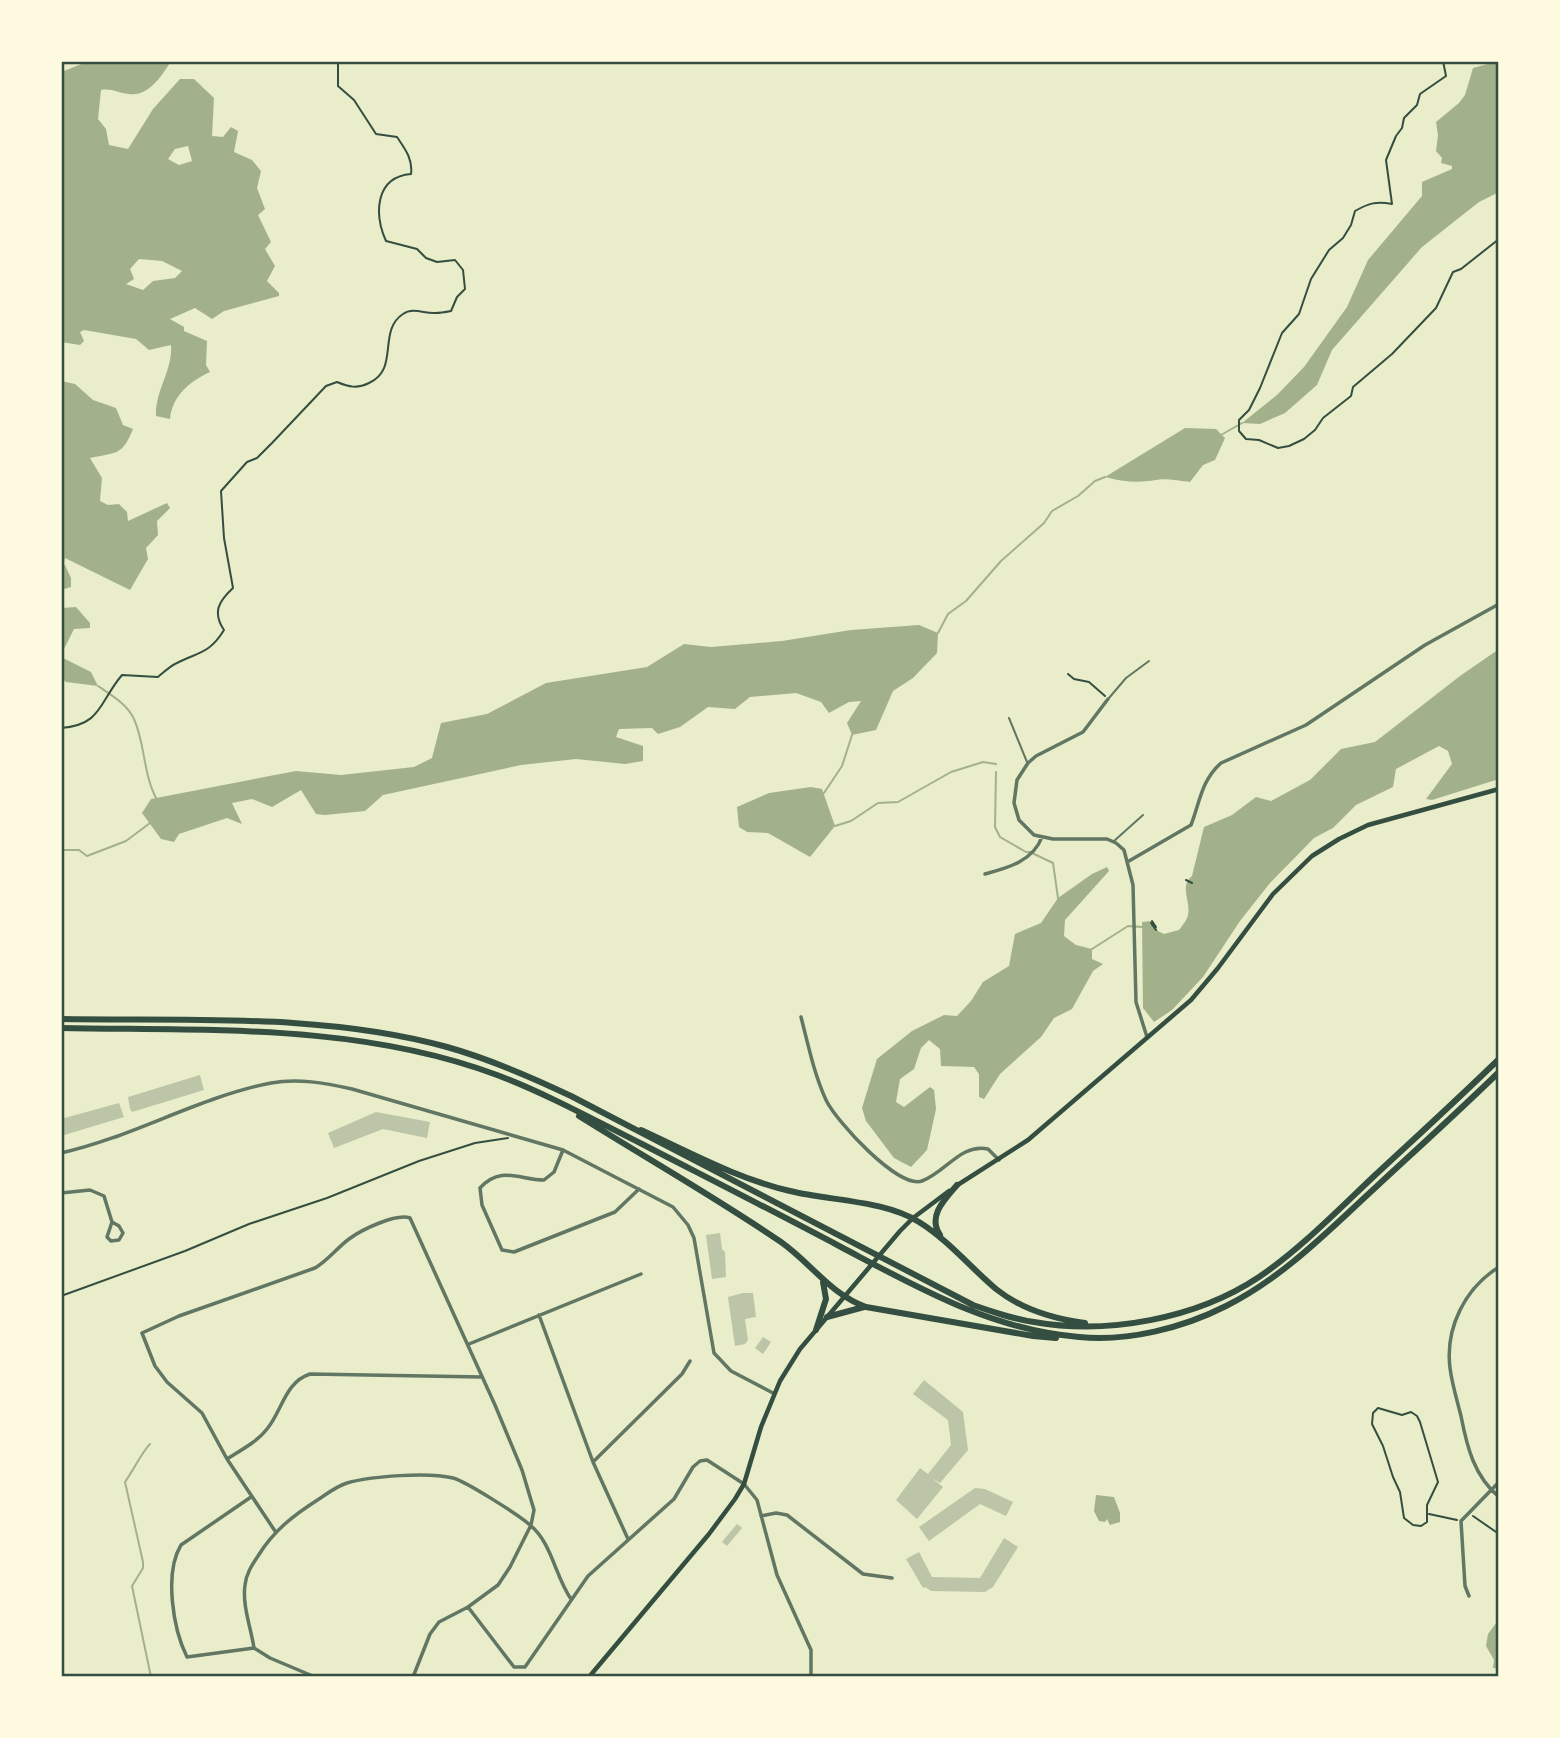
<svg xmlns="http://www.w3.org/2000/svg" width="1560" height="1738" viewBox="0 0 1560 1738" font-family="Manrope,sans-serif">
	<rect width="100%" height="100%" fill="#e9edc9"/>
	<path fill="#a3b18a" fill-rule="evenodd" d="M 89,61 L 171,61 C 162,76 148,97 129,94 C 118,93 112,88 101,90 L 98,119 L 106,129 L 109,145 L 128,149 L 153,109 L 180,79 L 194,79 L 214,98 L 212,136 L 223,137 L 231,127 L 238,131 L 234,152 L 252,160 L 261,171 L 257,188 L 265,209 L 258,215 L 271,242 L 265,249 L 275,266 L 267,281 L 279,293 L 279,296 L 224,311 L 212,319 L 195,308 L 170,319 L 184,327 L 184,331 L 207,341 L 206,365 L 210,372 C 190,381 172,396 170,419 L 156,416 C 155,390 173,370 171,345 L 149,350 L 136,339 L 84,330 L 80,332 L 84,341 L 80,345 L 61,342 L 61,75 L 64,71 ZM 188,146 L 192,161 L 179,165 L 168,159 L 175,149 ZM 139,259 L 162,261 L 182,271 L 175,278 L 153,281 L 143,290 L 126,284 L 134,279 L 130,269 Z
		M 1495,62 L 1499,63 L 1499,192 L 1479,202 L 1422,247 L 1332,350 L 1317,385 L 1285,413 L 1260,424 L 1242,423 L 1277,395 L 1304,367 L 1347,307 L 1368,260 L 1422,196 L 1422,182 L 1452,169 L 1452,166 L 1441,163 L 1442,158 L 1436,151 L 1438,135 L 1436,122 L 1459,103 L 1465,95 L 1473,68 Z
		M 61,381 L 75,384 L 93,400 L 116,408 L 123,425 L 133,429 C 122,456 117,452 90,458 L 102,478 L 100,501 L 108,505 L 119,504 L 127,512 L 128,521 L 167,503 L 170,508 L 157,521 L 158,535 L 146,548 L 148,559 L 130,590 L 65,558 L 64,563 L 71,578 L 71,587 L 61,590 Z
		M 1185,428 L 1216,429 L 1225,438 L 1215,460 L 1203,465 L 1190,482 C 1180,481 1165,478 1156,480 C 1138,483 1123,482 1105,477 Z
		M 76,607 L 90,623 L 90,628 L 74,629 L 61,655 L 61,608 Z
		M 919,625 L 938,633 L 937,653 L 913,678 L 893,691 L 876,730 L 852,735 L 847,723 L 861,701 L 849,702 L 829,713 L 821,702 L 796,693 L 750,697 L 735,709 L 708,707 L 680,727 L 658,734 L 652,728 L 619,729 L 616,737 L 643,746 L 643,761 L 625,764 L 576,759 L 521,765 L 383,795 L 365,811 L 325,815 L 316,814 L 301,790 L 272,807 L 252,799 L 232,803 L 242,824 L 227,818 L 179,834 L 174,842 L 161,839 L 142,813 L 151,799 L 296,771 L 341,775 L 414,767 L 432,758 L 441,723 L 487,714 L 546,683 L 647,667 L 684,644 L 711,647 L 782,641 L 851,630 Z
		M 1499,649 L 1499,779 L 1432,800 L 1426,799 L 1452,764 L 1448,751 L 1439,746 L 1396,769 L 1393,787 L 1356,805 L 1333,828 L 1314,838 L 1270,883 L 1240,921 L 1203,977 L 1172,1010 L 1154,1022 L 1143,1008 L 1142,922 L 1152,921 L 1158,931 L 1164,934 L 1179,930 C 1182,926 1187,920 1188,915 C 1191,901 1179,887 1192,876 L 1204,827 L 1232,815 L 1256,797 L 1271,801 L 1310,780 L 1341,749 L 1375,742 L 1460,676 Z
		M 61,657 L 91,672 L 98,686 L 66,682 L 61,677 Z
		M 811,787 L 822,789 L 835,826 L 810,857 L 768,833 L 747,832 L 739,827 L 737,807 L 769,793 Z
		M 1107,867 L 1109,871 L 1065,920 L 1064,936 L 1076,945 L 1092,949 L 1092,959 L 1103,964 L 1093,971 L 1072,1009 L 1054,1018 L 1041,1037 L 1000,1074 L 984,1099 L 979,1097 L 979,1074 L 974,1067 L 941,1066 L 940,1049 L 929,1040 L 921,1048 L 914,1069 L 900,1079 L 896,1102 L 904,1107 L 930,1087 L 934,1090 L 936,1109 L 927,1150 L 911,1167 L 894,1158 L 866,1121 L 862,1108 L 877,1059 L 912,1031 L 944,1015 L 957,1016 L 971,1001 L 983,982 L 1009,966 L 1015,934 L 1041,923 L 1058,898 L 1092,874 Z
		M 1096,1495 L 1114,1497 L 1120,1513 L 1120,1522 L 1110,1525 L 1107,1519 L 1105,1522 L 1099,1521 L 1094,1511 Z
		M 1499,1619 L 1499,1669 L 1493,1668 L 1494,1660 L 1486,1646 L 1488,1634 Z"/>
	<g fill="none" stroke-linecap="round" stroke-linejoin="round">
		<path stroke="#a3b18a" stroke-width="2" d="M 1221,435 L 1242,423
			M 938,633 L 948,614 L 966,601 L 1001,561 L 1044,523 L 1052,511 L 1078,496 L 1095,481 L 1105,477
			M 98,686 C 111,695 127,704 134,719 C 145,743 143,773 156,798
			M 996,772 L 995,827 L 1000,837 L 1026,852 L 1030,852 L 1053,863 L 1058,898
			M 824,793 L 842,766 L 852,735
			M 835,826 L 851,821 L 878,803 L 898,802 L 951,772 L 983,762 L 996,764
			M 61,850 L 79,850 L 87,856 L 126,841 L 150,823
			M 1092,949 L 1128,926 L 1142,927
			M 150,1444 C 144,1449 131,1474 125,1482 L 143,1562 L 143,1568 L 132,1586 L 151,1677"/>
	</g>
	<path fill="#bcc5a7" d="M 200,1075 L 204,1090 L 132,1112 L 130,1109 L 128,1097 Z
		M 119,1103 L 124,1117 L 61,1136 L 61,1119 Z
		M 376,1112 L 430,1122 L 427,1138 L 383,1129 L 334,1148 L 328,1133 Z
		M 720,1233 L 722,1249 L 725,1252 L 726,1277 L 712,1279 L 706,1235 Z
		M 743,1293 L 753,1293 L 756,1317 L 745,1319 L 748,1340 L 745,1344 L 735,1346 L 728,1297 Z
		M 763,1337 L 771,1342 L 763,1354 L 755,1348 Z
		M 924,1380 L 963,1412 L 968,1450 L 940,1483 L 932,1478 L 943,1487 L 917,1519 L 896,1500 L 920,1468 L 928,1474 L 951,1445 L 948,1420 L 913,1394 Z
		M 975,1488 L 985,1489 L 1013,1502 L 1006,1516 L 980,1504 L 929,1541 L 919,1527 Z
		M 737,1524 L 742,1528 L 727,1546 L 722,1542 Z
		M 1004,1538 L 1018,1547 L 993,1587 L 985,1592 L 931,1591 L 925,1587 L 923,1588 L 906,1559 L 919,1552 L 932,1577 L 980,1578 Z"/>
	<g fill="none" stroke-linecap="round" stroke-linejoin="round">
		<path stroke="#344e41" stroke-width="2" d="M 1443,61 L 1446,76 L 1420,94 L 1417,105 L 1404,118 L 1402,128 L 1396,136 L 1386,160 L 1392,204 C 1377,201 1369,203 1355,211 L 1351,225 L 1343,238 L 1329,250 L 1311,279 L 1299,314 L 1282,333 L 1260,388 L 1249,410 L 1239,420 L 1239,431 L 1246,439 L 1259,440 L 1278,448 L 1289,446 L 1304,439 L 1315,430 L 1323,418 L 1351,396 L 1353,387 L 1392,354 L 1436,308 L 1453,272 L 1461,269 L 1499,239
			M 1068,674 L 1074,679 L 1089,682 L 1105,696
			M 61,728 C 102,725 99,702 122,675 L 158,677 C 164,672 170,666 177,663 C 199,652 210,653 224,630 C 212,612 219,601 233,588 L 224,538 L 221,491 L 247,462 L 257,458 L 272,443 L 326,386 L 337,382 C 349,387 357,389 369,383 C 400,369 377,331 403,314 C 413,307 425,314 435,313 C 440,313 446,312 451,311 L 457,297 L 465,289 L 463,270 L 455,260 L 437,262 L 426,258 L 417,249 L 386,241 C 374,214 375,177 411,174 C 413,159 405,149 397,137 L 376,134 L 354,100 L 338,86 L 338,61
			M 1186,880 L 1192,883
			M 1152,921 L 1156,927
			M 1151,923 L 1156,930
			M 61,1296 L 185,1251 L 249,1224 L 327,1198 L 419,1161 L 475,1143 L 508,1138
			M 1378,1408 L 1402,1415 L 1411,1412 L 1417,1416 L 1420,1422 L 1438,1482 L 1427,1505 L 1427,1522 L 1421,1526 L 1413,1525 L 1404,1518 L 1400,1492 L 1393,1477 L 1383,1446 L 1372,1424 L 1373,1413 Z
			M 1429,1514 L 1457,1520
			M 1473,1516 L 1499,1534
			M 1499,1540 L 1499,1567"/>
		<path stroke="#617663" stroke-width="2" d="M 1109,698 L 1126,678 L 1149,661
			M 1009,718 L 1027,762
			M 1114,841 L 1143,815"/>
		<path stroke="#617663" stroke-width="3.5" d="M 1108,699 L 1083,732 L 1036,756 L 1028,763 L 1017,780 L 1014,803 L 1019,820 L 1034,835 L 1053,839 L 1107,839 L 1116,843 L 1124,850 L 1133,885 L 1136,1002 L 1147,1037
			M 1129,861 L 1191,825 C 1200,802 1201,781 1221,763 L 1306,725 L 1425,645 L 1499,604
			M 985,874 C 1008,868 1033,861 1042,837
			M 801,1017 C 808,1044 814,1074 826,1100 C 836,1121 898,1189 922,1181 C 945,1173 961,1143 988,1149 L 999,1160
			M 563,1150 L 554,1172 L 544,1180 C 520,1180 501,1165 480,1188 L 482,1205 L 502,1250 L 514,1252 L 615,1212 L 639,1189
			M 61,1193 L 90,1190 L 104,1196 L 112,1222 L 119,1226 L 123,1233 L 119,1240 L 111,1241 L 107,1237 L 112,1222
			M 1499,1267 C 1465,1288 1445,1328 1450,1368 C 1452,1384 1457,1400 1461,1416 C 1467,1447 1474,1476 1499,1497
			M 539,1315 L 593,1462 L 628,1539
			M 469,1344 L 641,1274
			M 227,1459 C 241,1450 257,1442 267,1429 C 282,1411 285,1382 310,1374 L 482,1377
			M 593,1462 L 682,1374 L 690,1361
			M 251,1497 L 181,1545 C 164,1573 173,1629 187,1657 L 254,1648
			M 761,1516 L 776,1513 L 787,1515 L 863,1574 L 892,1578
			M 275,1531 L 227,1459 L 202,1413 L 167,1382 L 155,1366 L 142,1333 L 179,1316 L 315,1268 C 328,1260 337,1248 349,1239 C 361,1230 396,1213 410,1218 L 495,1405 L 522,1470 L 534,1510 L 531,1525 L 510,1567 L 498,1585 L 468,1607 L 439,1622 L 430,1634 L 413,1677
			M 1469,1596 L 1465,1586 L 1461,1521 L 1499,1482
			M 468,1607 L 514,1667 L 525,1667 L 588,1576 L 674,1499 L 693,1467 L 700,1461 L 707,1460 L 744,1484 L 757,1500 L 777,1575 L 811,1650 L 811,1677
			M 315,1677 L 270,1658 L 254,1648 C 251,1628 242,1605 245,1585 C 246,1574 252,1565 258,1556 C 274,1530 294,1515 319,1499 C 328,1493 337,1486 347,1483 C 371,1476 428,1472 453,1478 C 465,1481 519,1515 530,1525 C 552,1543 555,1576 571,1599"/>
		<path stroke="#617663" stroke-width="3.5" d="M 61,1153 C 133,1137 199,1097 271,1083 C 298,1078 325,1083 352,1089 L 563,1150 L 673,1207 L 688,1225 L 694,1238 L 714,1353 L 731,1371 L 773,1393"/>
		<path stroke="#344e41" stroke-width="4.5" d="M 956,1186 L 1028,1140 L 1191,1000 L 1218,968 L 1273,894 L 1312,856 L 1339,839 L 1368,825 L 1499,789
			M 589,1677 L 709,1534 L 735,1499 L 744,1484 L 761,1427 L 780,1381 L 800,1349 L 900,1231 L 913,1218 L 949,1191"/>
		<path stroke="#344e41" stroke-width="6" d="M 61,1019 C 187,1021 325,1013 447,1047 C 490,1059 531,1077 571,1096 L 973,1305 C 993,1312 1013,1319 1034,1322 C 1107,1335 1196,1319 1259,1277 C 1299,1250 1335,1213 1371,1179 C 1414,1139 1457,1100 1499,1059
			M 61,1028 C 207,1031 358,1023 497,1075 C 547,1094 594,1120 642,1144 C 708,1178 775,1212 841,1247 C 917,1287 991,1330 1079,1337 C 1127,1342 1183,1328 1226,1306 C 1284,1277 1329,1230 1376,1187 C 1417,1149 1459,1111 1499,1072
			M 579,1116 C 646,1158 715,1197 781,1242 C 811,1263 830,1294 866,1307 L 1033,1336 L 1056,1338
			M 641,1130 C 689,1152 738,1179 790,1191 C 830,1201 884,1200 919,1222 C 948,1240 970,1267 996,1289 C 1021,1309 1054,1319 1085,1323
			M 940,1235 C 927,1216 945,1199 957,1185
			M 827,1317 L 864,1307
			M 816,1330 L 826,1299 L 823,1282"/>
	</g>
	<rect width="1560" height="1738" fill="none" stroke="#fefae0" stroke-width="126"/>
	<rect x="63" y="63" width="1434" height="1612" fill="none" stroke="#344e41" stroke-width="2.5"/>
</svg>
